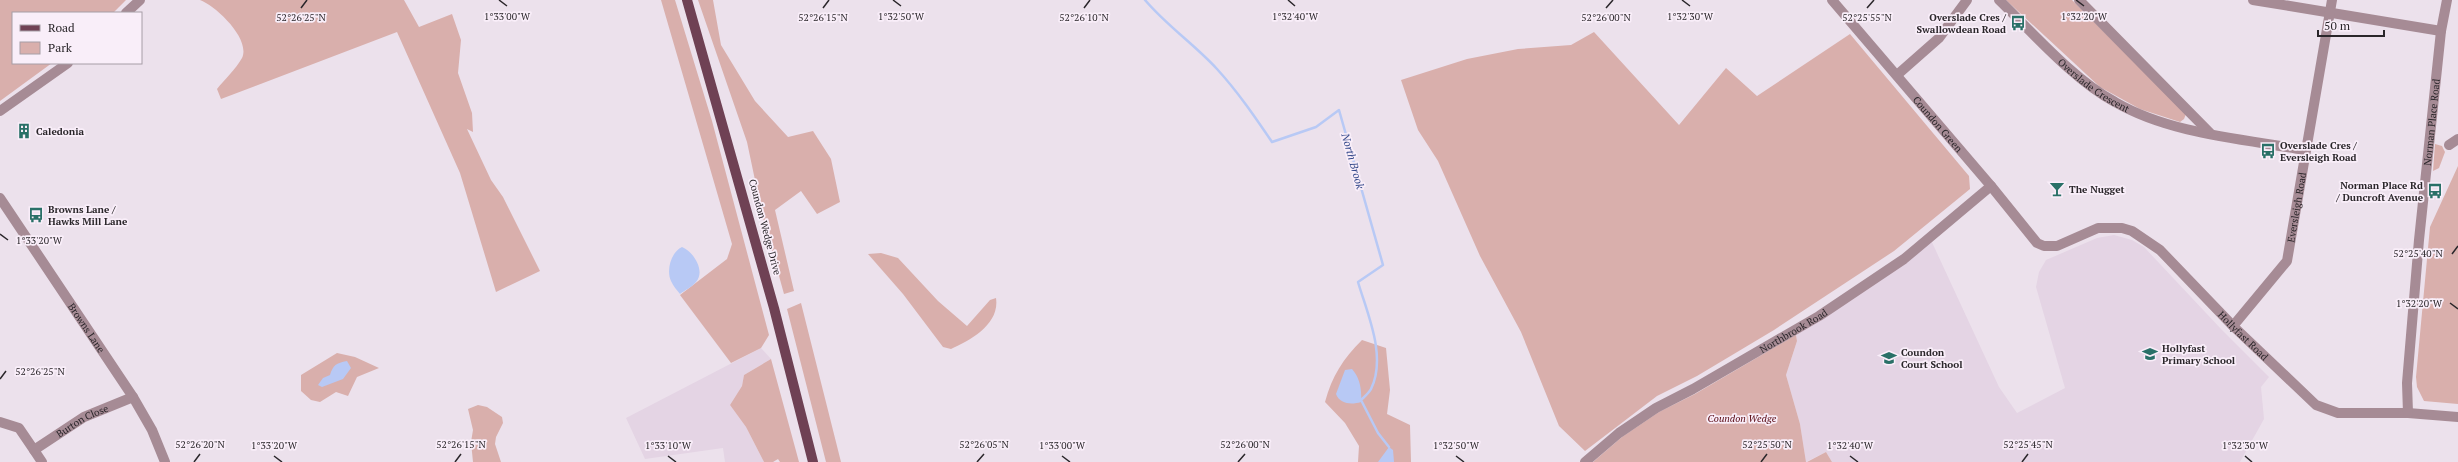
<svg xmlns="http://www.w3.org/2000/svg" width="2458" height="462" viewBox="0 0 2458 462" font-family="'PT Serif',serif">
	<rect width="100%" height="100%" fill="#ece1ec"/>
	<path fill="#e4d4e4" d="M 2114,235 L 2132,240 L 2144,247 L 2222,330 L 2269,377 L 2261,387 L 2264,419 L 2240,462 L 1832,462 L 1826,452 L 1806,462 L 1800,424 L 1786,375 L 1797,341 L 1796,335 L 1930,238 L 1999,387 L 2017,413 L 2065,388 L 2036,287 L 2039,272 L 2046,260 L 2097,238 Z
		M 761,348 L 771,359 L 744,375 L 742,386 L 730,405 L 746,427 L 764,462 L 725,462 L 723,448 L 645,459 L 626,418 Z"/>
	<path fill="#d9afac" d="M 0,0 L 126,0 L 113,13 L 13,13 L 13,63 L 52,63 L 0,101 Z
		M 200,0 L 404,0 L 419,27 L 452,14 L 461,40 L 458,73 L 472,113 L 473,132 L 467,129 L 491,180 L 503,197 L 540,271 L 496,292 L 460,173 L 397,32 L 221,99 L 217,89 C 224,80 236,69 242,58 C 251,39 216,6 200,0 Z
		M 661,0 L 675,0 L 679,13 L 712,121 L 769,335 L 761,348 L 731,363 L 680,295 L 727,259 L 732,244 Z
		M 698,0 L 713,0 L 721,45 L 755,101 L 788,137 L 813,131 L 831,159 L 840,202 L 817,214 L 801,191 L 775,210 L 794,291 L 784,294 L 763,218 L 747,142 Z
		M 2006,0 L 2072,0 L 2186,114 L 2184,119 L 2180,122 L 2140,109 L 2100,87 Z
		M 1594,32 L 1679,125 L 1726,68 L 1757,96 L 1850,34 L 1969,176 L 1970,189 L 1894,251 L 1774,330 L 1697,376 L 1657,396 L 1585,451 L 1559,426 L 1521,332 L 1480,256 L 1438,161 L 1418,130 L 1401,80 L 1467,59 L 1518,49 L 1571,45 Z
		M 2435,144 L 2442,146 L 2445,152 L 2439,168 L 2433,171 Z
		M 2458,166 L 2458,404 L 2424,401 L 2417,387 L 2416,377 L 2430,227 Z
		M 881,253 L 898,258 L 938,301 L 967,326 L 990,300 L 996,298 C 1000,324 971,340 951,349 L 943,347 L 903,294 L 868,254 Z
		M 801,303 L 841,462 L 826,462 L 787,309 Z
		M 1796,335 L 1797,341 L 1786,375 L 1800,424 L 1806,462 L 1593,462 L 1622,437 L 1659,412 L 1695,394 Z
		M 1362,340 L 1386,348 L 1390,390 L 1387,414 L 1410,425 L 1411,462 L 1358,462 L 1359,446 L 1345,423 L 1325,402 C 1332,376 1343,359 1362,340 Z
		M 337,353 L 355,357 L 379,368 L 357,377 L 348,396 L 336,392 L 320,402 L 311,400 L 301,391 L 301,375 Z
		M 771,359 L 799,462 L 780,462 L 778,459 L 773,462 L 764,462 L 746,427 L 730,405 L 742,386 L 744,375 Z
		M 478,405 L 487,407 L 502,417 L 503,423 L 496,437 L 495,444 L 501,462 L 473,462 L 471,442 L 473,430 L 468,409 Z
		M 1826,452 L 1832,462 L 1807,462 Z"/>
	<path fill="#b8c9f5" d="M 682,247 C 693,251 706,271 696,282 C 692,287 685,290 680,294 C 677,290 673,286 671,281 C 666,270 671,252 682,247 Z
		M 347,361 L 351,368 L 343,379 L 322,387 L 318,385 L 323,378 L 330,375 C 333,365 336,363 347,361 Z
		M 1352,369 C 1360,378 1362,390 1361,402 C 1351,405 1340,404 1336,394 L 1345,370 Z
		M 1389,447 L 1393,450 L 1394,462 L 1378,462 Z"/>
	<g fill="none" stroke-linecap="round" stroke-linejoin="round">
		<path stroke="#b8c9f5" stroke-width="2.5" d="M 1145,0 C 1167,26 1194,44 1217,69 C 1238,92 1255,117 1272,142 L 1316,127 L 1339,110 L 1383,265 L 1358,282 C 1367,313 1387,356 1371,389 C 1369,393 1364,397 1361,400 L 1378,433 L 1389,447"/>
		<g stroke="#a68b95" stroke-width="10">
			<path id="s1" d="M 1832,0 L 1991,186 L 2037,243 L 2044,246 L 2057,246 L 2098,228 L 2122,228 L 2132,231 L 2160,250 L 2233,326 L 2316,405 L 2338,413 L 2408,413 L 2458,417"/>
			<path id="s2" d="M 1999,0 C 2033,33 2074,80 2115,102 C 2170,134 2243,139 2305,150"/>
			<path d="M 2079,0 L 2210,133"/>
			<path d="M 2253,0 L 2441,31"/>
			<path d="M 126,13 L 140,0"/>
			<path d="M 1897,75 L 1939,38 L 1967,0"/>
			<path d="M 0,111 L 68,63"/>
			<path d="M 2449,145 L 2458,139"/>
			<path id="s3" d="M 0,198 L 133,397 L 152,430 L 165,462"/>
			<path id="s4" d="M 2233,326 L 2287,261 L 2332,0"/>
			<path id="s5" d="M 2408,413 L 2407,383 L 2419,240 L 2441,31 L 2447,0"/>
			<path d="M 0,422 L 19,428 L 34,450"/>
			<path id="s6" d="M 42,462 L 34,450 L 84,417 L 133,397"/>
			<path id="s7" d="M 1585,462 L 1619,433 L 1656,408 L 1693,389 L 1819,316 L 1904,259 L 1991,186"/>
		</g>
		<path stroke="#6f4154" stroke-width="10" d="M 687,0 L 774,308 L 813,462"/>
	</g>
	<path fill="none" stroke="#2a262a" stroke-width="1.5" d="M 499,0 L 507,6M 893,0 L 901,6M 1288,0 L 1295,6M 1682,0 L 1690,6M 2076,0 L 2084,6M 301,8 L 307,0M 823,8 L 829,0M 1084,8 L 1090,0M 1606,8 L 1613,0M 1867,8 L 1874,0M 0,234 L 8,240M 2452,254 L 2458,246M 2450,303 L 2458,309M 0,379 L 6,371M 274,456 L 282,462M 668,456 L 676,462M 1062,456 L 1070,462M 1456,456 L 1464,462M 1850,456 L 1858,462M 2245,456 L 2252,462M 194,462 L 200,454M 455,462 L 461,454M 977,462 L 984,454M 1238,462 L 1245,454M 1761,462 L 1767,454M 2022,462 L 2028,454"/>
	<defs>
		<g id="bus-bare" transform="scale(1.2)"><path d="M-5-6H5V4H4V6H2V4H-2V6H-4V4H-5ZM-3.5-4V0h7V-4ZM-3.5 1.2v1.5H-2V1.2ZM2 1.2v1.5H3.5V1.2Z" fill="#297067" stroke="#f9eef9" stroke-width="2.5" paint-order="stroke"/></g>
		<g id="building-bare" transform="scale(1.2)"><path d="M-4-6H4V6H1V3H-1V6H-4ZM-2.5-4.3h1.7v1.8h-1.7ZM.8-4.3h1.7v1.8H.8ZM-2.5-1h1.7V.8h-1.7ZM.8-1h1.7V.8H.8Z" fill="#297067" stroke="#f9eef9" stroke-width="2.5" paint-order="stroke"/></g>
		<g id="bar-bare" transform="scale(1.2)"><path d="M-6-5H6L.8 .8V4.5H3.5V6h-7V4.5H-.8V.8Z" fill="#297067" stroke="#f9eef9" stroke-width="2.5" paint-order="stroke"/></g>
		<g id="school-bare" transform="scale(1.2)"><path d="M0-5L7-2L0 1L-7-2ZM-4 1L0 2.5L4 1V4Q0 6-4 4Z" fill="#297067" stroke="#f9eef9" stroke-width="2.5" paint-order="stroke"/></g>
	</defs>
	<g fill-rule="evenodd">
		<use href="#bus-bare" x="2018" y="23"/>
		<use href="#building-bare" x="24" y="131"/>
		<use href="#bus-bare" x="2268" y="151"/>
		<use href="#bar-bare" x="2057" y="189"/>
		<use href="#bus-bare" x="2435" y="191"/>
		<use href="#bus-bare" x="36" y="215"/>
		<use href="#school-bare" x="2150" y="354"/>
		<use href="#school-bare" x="1889" y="358"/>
	</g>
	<g text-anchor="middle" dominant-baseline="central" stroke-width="3.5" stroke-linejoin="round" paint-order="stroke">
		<g font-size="10" font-weight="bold" fill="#2a262a" stroke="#f9eef9" text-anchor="start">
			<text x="2006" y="17" text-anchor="end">Overslade Cres /<tspan x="2006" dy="12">Swallowdean Road</tspan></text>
			<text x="36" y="131">Caledonia</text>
			<text x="2280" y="145">Overslade Cres /<tspan x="2280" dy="12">Eversleigh Road</tspan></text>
			<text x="2423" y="185" text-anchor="end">Norman Place Rd<tspan x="2423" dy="12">/ Duncroft Avenue</tspan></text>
			<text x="2069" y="189">The Nugget</text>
			<text x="48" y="209">Browns Lane /<tspan x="48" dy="12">Hawks Mill Lane</tspan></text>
			<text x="2162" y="348">Hollyfast<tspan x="2162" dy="12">Primary School</tspan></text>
			<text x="1901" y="352">Coundon<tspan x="1901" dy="12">Court School</tspan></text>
		</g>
		<g font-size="10" fill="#2a262a" stroke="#f9eef9">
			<text stroke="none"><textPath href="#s2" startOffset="128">Overslade Crescent</textPath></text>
			<text stroke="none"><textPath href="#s5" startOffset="292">Norman Place Road</textPath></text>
			<text stroke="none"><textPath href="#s1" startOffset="163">Coundon Green</textPath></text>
			<text stroke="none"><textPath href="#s4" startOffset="139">Eversleigh Road</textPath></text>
			<text transform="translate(765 227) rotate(75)">Coundon Wedge Drive</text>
			<text stroke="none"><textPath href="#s3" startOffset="156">Browns Lane</textPath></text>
			<text stroke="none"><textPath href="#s7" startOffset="247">Northbrook Road</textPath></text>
			<text stroke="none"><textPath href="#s1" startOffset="571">Hollyfast Road</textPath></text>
			<text stroke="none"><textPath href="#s6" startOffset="71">Burton Close</textPath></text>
		</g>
		<g font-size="10" font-style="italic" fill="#54030d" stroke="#f9eef9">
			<text x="1742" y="418">Coundon Wedge</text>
		</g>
		<g font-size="11" font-style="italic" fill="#364a8b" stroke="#f9eef9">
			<text transform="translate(1353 161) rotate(74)">North Brook</text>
		</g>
	</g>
	<g font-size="10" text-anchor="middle" fill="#2a262a" stroke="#f9eef9" stroke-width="3.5" stroke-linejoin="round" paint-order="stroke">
		<text x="1690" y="20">1°32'30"W</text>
		<text x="507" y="20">1°33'00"W</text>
		<text x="901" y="20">1°32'50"W</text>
		<text x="1295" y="20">1°32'40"W</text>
		<text x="2084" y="20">1°32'20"W</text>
		<text x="301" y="21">52°26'25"N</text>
		<text x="823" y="21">52°26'15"N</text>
		<text x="1084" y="21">52°26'10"N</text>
		<text x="1606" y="21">52°26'00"N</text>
		<text x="1867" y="21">52°25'55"N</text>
		<text x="39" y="244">1°33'20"W</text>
		<text x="2418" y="257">52°25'40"N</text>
		<text x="2419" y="307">1°32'20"W</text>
		<text x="40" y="375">52°26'25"N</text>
		<text x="200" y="448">52°26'20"N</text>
		<text x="461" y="448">52°26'15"N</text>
		<text x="984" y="448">52°26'05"N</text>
		<text x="1245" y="448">52°26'00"N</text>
		<text x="1767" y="448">52°25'50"N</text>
		<text x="2028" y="448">52°25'45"N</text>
		<text x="274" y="449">1°33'20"W</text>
		<text x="668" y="449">1°33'10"W</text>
		<text x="1062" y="449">1°33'00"W</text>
		<text x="1456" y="449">1°32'50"W</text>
		<text x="1850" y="449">1°32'40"W</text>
		<text x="2245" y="449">1°32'30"W</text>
	</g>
	<rect x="12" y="12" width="130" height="52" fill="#f9eef9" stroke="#a69ea6"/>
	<rect x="20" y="25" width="20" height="6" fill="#6f4154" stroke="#a69ea6"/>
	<text x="48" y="32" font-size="12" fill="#2a262a">Road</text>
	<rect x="20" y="42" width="20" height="12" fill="#d9afac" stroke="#a69ea6"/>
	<text x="48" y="52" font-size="12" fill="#2a262a">Park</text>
	<path d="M2318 30v6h66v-6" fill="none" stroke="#2a262a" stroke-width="2"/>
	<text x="2324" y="30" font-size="12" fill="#2a262a" stroke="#f9eef9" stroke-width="3" paint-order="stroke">50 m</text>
</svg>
